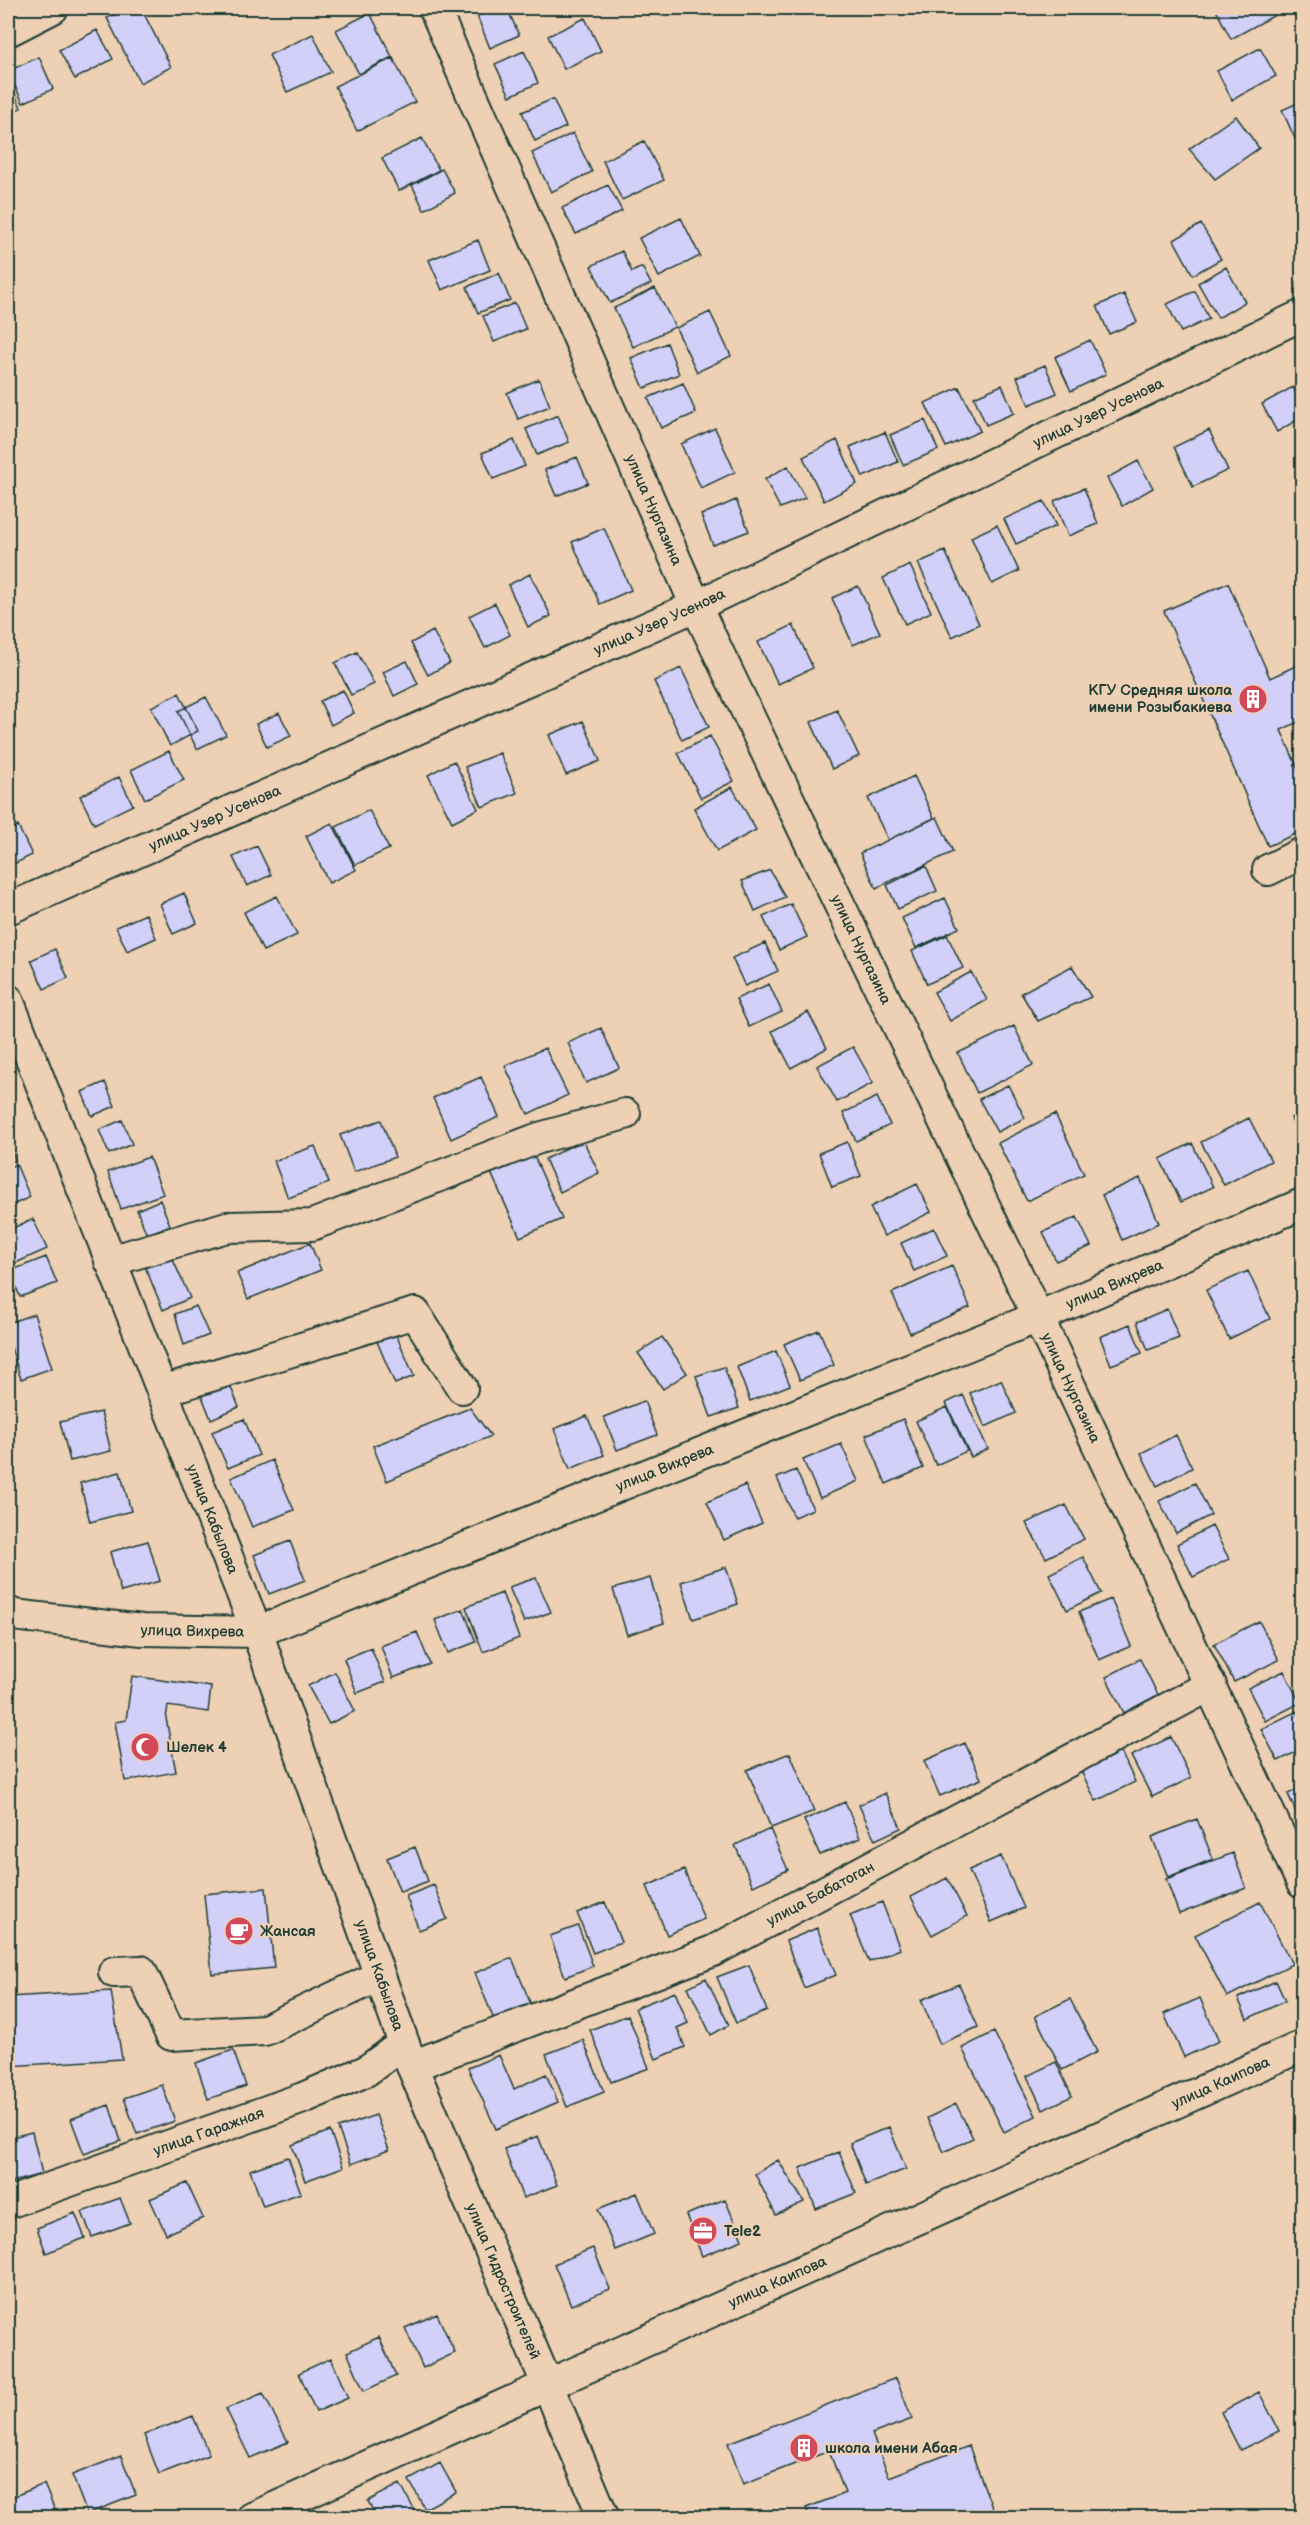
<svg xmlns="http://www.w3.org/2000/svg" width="1310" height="2525" viewBox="0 0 1310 2525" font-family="'Balsamiq Sans',sans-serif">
	<rect width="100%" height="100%" fill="#eed0b4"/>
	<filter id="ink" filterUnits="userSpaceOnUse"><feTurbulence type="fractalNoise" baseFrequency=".0167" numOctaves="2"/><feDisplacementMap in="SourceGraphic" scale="12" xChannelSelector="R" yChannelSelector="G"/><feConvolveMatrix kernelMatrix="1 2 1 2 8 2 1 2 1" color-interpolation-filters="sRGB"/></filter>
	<g filter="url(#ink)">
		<path fill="#d2cff8" stroke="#1f3d34" stroke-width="1.5" d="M 129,8 L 141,8 L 171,67 L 140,83 L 107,18 Z
			M 497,8 L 507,8 L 519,35 L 490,48 L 477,16 Z
			M 1220,8 L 1271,8 L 1275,15 L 1231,39 L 1216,10 Z
			M 370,13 L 392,57 L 359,74 L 336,30 Z
			M 585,18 L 601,51 L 564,69 L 548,36 Z
			M 97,30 L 113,59 L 75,79 L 59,50 Z
			M 313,34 L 331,72 L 287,92 L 269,55 Z
			M 1260,48 L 1276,76 L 1232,100 L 1217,71 Z
			M 524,51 L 538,83 L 510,96 L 495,64 Z
			M 39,57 L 53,89 L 23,103 L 8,71 Z
			M 393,58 L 415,102 L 357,131 L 335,86 Z
			M 8,78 L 21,108 L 8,114 Z
			M 553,99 L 566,127 L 535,141 L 522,112 Z
			M 1302,101 L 1302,143 L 1298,145 L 1282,110 Z
			M 1236,116 L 1259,148 L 1215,179 L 1189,149 Z
			M 573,133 L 592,172 L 551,192 L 532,153 Z
			M 422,138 L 439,170 L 399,191 L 382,158 Z
			M 644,141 L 664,180 L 622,200 L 603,161 Z
			M 442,169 L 455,193 L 424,210 L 412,185 Z
			M 608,185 L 622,211 L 576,234 L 562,208 Z
			M 681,218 L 700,256 L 659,277 L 639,238 Z
			M 1201,224 L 1221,259 L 1193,275 L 1174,240 Z
			M 478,240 L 490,270 L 442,290 L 429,260 Z
			M 622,251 L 632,272 L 642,267 L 651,284 L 610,303 L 591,266 Z
			M 1226,267 L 1245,302 L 1218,318 L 1198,283 Z
			M 499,273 L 510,300 L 478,313 L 467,287 Z
			M 655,288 L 675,327 L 633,347 L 614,308 Z
			M 1195,291 L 1209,319 L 1181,332 L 1167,304 Z
			M 1124,294 L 1137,322 L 1109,334 L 1097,306 Z
			M 515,303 L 526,329 L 494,342 L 483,316 Z
			M 710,312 L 731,356 L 697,372 L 676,328 Z
			M 1090,340 L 1106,374 L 1071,391 L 1055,357 Z
			M 667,343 L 679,374 L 644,388 L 631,358 Z
			M 1045,365 L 1057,393 L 1029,405 L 1017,377 Z
			M 539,379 L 550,406 L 518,419 L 507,393 Z
			M 683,383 L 696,413 L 661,428 L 648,398 Z
			M 1002,385 L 1014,413 L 986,425 L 974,397 Z
			M 959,387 L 980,431 L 946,447 L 925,403 Z
			M 1293,387 L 1302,404 L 1302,417 L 1277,432 L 1262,404 Z
			M 558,415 L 569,442 L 537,455 L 526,429 Z
			M 925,420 L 938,450 L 903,465 L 890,435 Z
			M 715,428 L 735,472 L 701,488 L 681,444 Z
			M 1209,430 L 1228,470 L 1193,487 L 1174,447 Z
			M 885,432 L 898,462 L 863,477 L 850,447 Z
			M 514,440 L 525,466 L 493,479 L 482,453 Z
			M 837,440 L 857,484 L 824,501 L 803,457 Z
			M 577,457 L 588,483 L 556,496 L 545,470 Z
			M 1138,461 L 1153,488 L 1122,506 L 1107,478 Z
			M 788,466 L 805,498 L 780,508 L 765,479 Z
			M 1084,488 L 1098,524 L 1068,536 L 1054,501 Z
			M 736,500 L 749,531 L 713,545 L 701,515 Z
			M 1044,501 L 1056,526 L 1016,544 L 1004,519 Z
			M 997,525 L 1019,571 L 992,584 L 971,537 Z
			M 604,528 L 631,590 L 600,604 L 572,542 Z
			M 945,551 L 979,624 L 952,637 L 918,563 Z
			M 910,565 L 931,612 L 905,624 L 883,578 Z
			M 530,574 L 551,616 L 528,627 L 508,585 Z
			M 1228,583 L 1270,678 L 1302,663 L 1302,720 L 1281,730 L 1302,778 L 1302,831 L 1268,846 L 1164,611 Z
			M 858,586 L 880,633 L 853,645 L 832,598 Z
			M 495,603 L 510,635 L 485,648 L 469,616 Z
			M 793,625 L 813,668 L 778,684 L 758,642 Z
			M 433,631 L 450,663 L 428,675 L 411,643 Z
			M 357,652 L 374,684 L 351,695 L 335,663 Z
			M 407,661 L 418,684 L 394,696 L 383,672 Z
			M 681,668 L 709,727 L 682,740 L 654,681 Z
			M 343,690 L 354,713 L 331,725 L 320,701 Z
			M 179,693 L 198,731 L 170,746 L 151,707 Z
			M 206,697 L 226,735 L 197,749 L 178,711 Z
			M 837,710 L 859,756 L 832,769 L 811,722 Z
			M 279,713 L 291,736 L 267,747 L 256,724 Z
			M 583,721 L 600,761 L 566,775 L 549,735 Z
			M 710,736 L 734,781 L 701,798 L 678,753 Z
			M 169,751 L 184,780 L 145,799 L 131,770 Z
			M 500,753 L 517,793 L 482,807 L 465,767 Z
			M 454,761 L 478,809 L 452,822 L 428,775 Z
			M 914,776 L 934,818 L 888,840 L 868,798 Z
			M 119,777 L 133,805 L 94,824 L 80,796 Z
			M 732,787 L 756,830 L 717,851 L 694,808 Z
			M 369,810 L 389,849 L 355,865 L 336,827 Z
			M 937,817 L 953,852 L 876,888 L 860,853 Z
			M 332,823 L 356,870 L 329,883 L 306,836 Z
			M 18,826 L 32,855 L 8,867 L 8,831 Z
			M 257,846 L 271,875 L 247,886 L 233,857 Z
			M 926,866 L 937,891 L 898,909 L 887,885 Z
			M 770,870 L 785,897 L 755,911 L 742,881 Z
			M 184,893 L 197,923 L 173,934 L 160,904 Z
			M 277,896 L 297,935 L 263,951 L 244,912 Z
			M 945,898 L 959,928 L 916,948 L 902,918 Z
			M 791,904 L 807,937 L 779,950 L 763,917 Z
			M 146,914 L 156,938 L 127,951 L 116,927 Z
			M 947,935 L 963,968 L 927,984 L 912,951 Z
			M 765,943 L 778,971 L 745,986 L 732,958 Z
			M 55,949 L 68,978 L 44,989 L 31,960 Z
			M 1072,966 L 1091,997 L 1038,1021 L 1021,993 Z
			M 971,972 L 987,1000 L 950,1021 L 934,992 Z
			M 769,984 L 782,1012 L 749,1027 L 736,999 Z
			M 808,1012 L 827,1048 L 791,1068 L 772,1031 Z
			M 1014,1026 L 1033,1065 L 977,1093 L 958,1053 Z
			M 601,1028 L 619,1068 L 586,1083 L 568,1043 Z
			M 853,1047 L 873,1083 L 837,1102 L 817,1066 Z
			M 545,1048 L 568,1095 L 528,1114 L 505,1066 Z
			M 481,1077 L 499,1117 L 451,1139 L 433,1098 Z
			M 105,1082 L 115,1106 L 92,1116 L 82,1092 Z
			M 1008,1085 L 1025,1118 L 997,1132 L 979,1099 Z
			M 877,1097 L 890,1125 L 856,1141 L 843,1113 Z
			M 1302,1113 L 1302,1145 L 1291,1118 Z
			M 1055,1114 L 1084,1174 L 1027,1201 L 998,1143 Z
			M 1249,1118 L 1271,1161 L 1224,1185 L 1201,1142 Z
			M 122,1120 L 132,1144 L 109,1154 L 99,1130 Z
			M 381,1120 L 395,1157 L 354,1172 L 340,1135 Z
			M 8,1139 L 15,1160 L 8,1163 Z
			M 583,1140 L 599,1173 L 560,1192 L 545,1159 Z
			M 847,1142 L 861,1176 L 832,1187 L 819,1153 Z
			M 1192,1143 L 1213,1187 L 1181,1202 L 1160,1159 Z
			M 315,1146 L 329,1183 L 288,1198 L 274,1161 Z
			M 530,1147 L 562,1219 L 520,1237 L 488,1166 Z
			M 149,1157 L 163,1194 L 121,1209 L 108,1172 Z
			M 16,1164 L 30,1197 L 8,1207 L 8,1168 Z
			M 1140,1178 L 1159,1223 L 1122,1240 L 1102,1195 Z
			M 917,1184 L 931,1212 L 884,1236 L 870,1207 Z
			M 160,1200 L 170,1225 L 147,1235 L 137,1210 Z
			M 1077,1217 L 1091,1246 L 1056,1261 L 1043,1232 Z
			M 33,1219 L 47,1249 L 9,1266 L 8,1230 Z
			M 934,1228 L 947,1256 L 914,1271 L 901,1243 Z
			M 310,1243 L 321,1270 L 248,1299 L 237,1273 Z
			M 170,1253 L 190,1298 L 163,1310 L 144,1264 Z
			M 46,1257 L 57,1283 L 20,1297 L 10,1271 Z
			M 952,1266 L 970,1307 L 910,1333 L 892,1293 Z
			M 1248,1271 L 1270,1319 L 1229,1339 L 1206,1290 Z
			M 196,1306 L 209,1335 L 184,1345 L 175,1314 Z
			M 1167,1309 L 1179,1338 L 1148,1350 L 1137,1322 Z
			M 34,1314 L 52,1368 L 21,1379 L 8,1338 L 8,1323 Z
			M 1130,1324 L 1142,1353 L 1111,1365 L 1100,1337 Z
			M 819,1330 L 834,1365 L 800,1380 L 784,1344 Z
			M 395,1332 L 414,1376 L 395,1384 L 376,1339 Z
			M 662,1337 L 687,1373 L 663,1389 L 638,1353 Z
			M 776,1351 L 790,1385 L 750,1401 L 737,1367 Z
			M 724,1367 L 739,1408 L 711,1417 L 696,1376 Z
			M 227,1378 L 239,1407 L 211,1419 L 199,1389 Z
			M 1001,1380 L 1016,1413 L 985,1427 L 970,1393 Z
			M 963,1395 L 988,1449 L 971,1457 L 946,1403 Z
			M 644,1401 L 657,1435 L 617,1450 L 604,1417 Z
			M 947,1407 L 967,1451 L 936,1465 L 916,1421 Z
			M 470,1408 L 491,1436 L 387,1481 L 373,1446 Z
			M 101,1412 L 111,1451 L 70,1461 L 60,1422 Z
			M 587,1416 L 604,1455 L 570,1469 L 554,1429 Z
			M 244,1419 L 259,1455 L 228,1468 L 212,1432 Z
			M 903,1419 L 923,1468 L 886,1484 L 866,1435 Z
			M 1176,1435 L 1192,1468 L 1157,1486 L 1141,1453 Z
			M 841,1444 L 858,1481 L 820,1498 L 803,1460 Z
			M 272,1460 L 294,1510 L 252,1527 L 231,1478 Z
			M 796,1470 L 813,1509 L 794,1517 L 777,1478 Z
			M 120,1472 L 131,1511 L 90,1522 L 80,1483 Z
			M 1195,1483 L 1211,1515 L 1176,1533 L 1159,1501 Z
			M 745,1485 L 762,1523 L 724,1540 L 707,1502 Z
			M 1066,1505 L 1084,1539 L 1046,1558 L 1026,1523 Z
			M 1212,1526 L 1229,1559 L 1193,1577 L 1177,1544 Z
			M 148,1541 L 160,1581 L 121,1592 L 110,1552 Z
			M 290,1541 L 305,1580 L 269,1594 L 254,1555 Z
			M 1083,1557 L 1101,1593 L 1067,1610 L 1049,1574 Z
			M 726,1567 L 738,1604 L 693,1619 L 681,1582 Z
			M 536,1578 L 551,1612 L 524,1622 L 509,1587 Z
			M 650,1578 L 664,1623 L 627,1635 L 613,1589 Z
			M 502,1593 L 519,1638 L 483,1652 L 466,1607 Z
			M 1111,1599 L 1131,1646 L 1099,1660 L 1079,1612 Z
			M 463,1609 L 476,1642 L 448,1653 L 435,1620 Z
			M 1259,1621 L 1279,1660 L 1234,1682 L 1214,1644 Z
			M 417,1632 L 430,1664 L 393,1678 L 381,1646 Z
			M 371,1648 L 385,1682 L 357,1693 L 344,1659 Z
			M 1140,1659 L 1158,1695 L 1124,1713 L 1106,1677 Z
			M 1284,1671 L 1300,1703 L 1265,1721 L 1248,1688 Z
			M 335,1672 L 355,1711 L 329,1724 L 308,1686 Z
			M 132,1676 L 211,1687 L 208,1712 L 168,1706 L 166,1718 L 176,1772 L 125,1781 L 115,1722 L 126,1720 Z
			M 1297,1711 L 1302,1722 L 1302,1749 L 1278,1761 L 1261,1729 Z
			M 1171,1737 L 1191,1778 L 1152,1797 L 1131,1756 Z
			M 965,1743 L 981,1779 L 940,1796 L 924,1761 Z
			M 1121,1752 L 1135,1782 L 1096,1801 L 1081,1771 Z
			M 790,1753 L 814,1811 L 771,1828 L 747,1770 Z
			M 1302,1787 L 1302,1825 L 1288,1794 Z
			M 885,1793 L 901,1828 L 875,1840 L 859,1805 Z
			M 845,1802 L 860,1838 L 820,1855 L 804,1820 Z
			M 1197,1819 L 1213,1859 L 1168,1877 L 1152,1837 Z
			M 770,1829 L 788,1870 L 753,1886 L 735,1845 Z
			M 415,1847 L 428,1881 L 400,1892 L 387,1858 Z
			M 1233,1853 L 1246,1888 L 1179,1914 L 1166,1879 Z
			M 1001,1856 L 1024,1908 L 991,1922 L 969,1870 Z
			M 684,1870 L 704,1919 L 667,1935 L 647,1886 Z
			M 947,1878 L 967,1916 L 932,1935 L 911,1897 Z
			M 434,1885 L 447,1919 L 419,1930 L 406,1896 Z
			M 266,1888 L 274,1968 L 212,1974 L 204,1894 Z
			M 605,1902 L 621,1942 L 593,1953 L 577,1913 Z
			M 882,1902 L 900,1949 L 869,1962 L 850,1915 Z
			M 1260,1902 L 1292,1964 L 1227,1997 L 1195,1935 Z
			M 578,1926 L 593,1966 L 565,1977 L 550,1936 Z
			M 817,1928 L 836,1975 L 804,1988 L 786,1941 Z
			M 512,1958 L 532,2007 L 495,2022 L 475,1973 Z
			M 749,1965 L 767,2011 L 736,2023 L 717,1977 Z
			M 706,1978 L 729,2025 L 711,2035 L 688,1987 Z
			M 1276,1981 L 1285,2001 L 1247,2019 L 1238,1998 Z
			M 959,1984 L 978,2027 L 940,2044 L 921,2000 Z
			M 111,1991 L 122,2059 L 8,2066 L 8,1997 Z
			M 675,1992 L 688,2023 L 677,2028 L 685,2047 L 656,2059 L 635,2008 Z
			M 1200,1998 L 1219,2041 L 1184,2057 L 1164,2014 Z
			M 1070,1999 L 1097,2052 L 1062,2070 L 1035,2016 Z
			M 628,2015 L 649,2068 L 611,2082 L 590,2030 Z
			M 994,2032 L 1036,2116 L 1004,2132 L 962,2048 Z
			M 583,2040 L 604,2092 L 567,2107 L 546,2054 Z
			M 233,2050 L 246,2086 L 208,2099 L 196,2063 Z
			M 499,2055 L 514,2089 L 546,2074 L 558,2102 L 496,2129 L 468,2068 Z
			M 1056,2062 L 1072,2096 L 1043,2110 L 1027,2076 Z
			M 162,2085 L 175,2121 L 137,2134 L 124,2098 Z
			M 956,2104 L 973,2138 L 944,2152 L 927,2118 Z
			M 109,2105 L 121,2141 L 84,2154 L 71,2119 Z
			M 376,2115 L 389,2150 L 351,2164 L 338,2128 Z
			M 889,2127 L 906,2169 L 866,2185 L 850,2143 Z
			M 330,2131 L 343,2167 L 305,2181 L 292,2145 Z
			M 32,2132 L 42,2174 L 8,2183 L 8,2138 Z
			M 538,2136 L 557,2185 L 523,2198 L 504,2149 Z
			M 839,2152 L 856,2193 L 816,2209 L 800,2168 Z
			M 288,2157 L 301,2193 L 263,2206 L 250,2170 Z
			M 778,2160 L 804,2202 L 776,2215 L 755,2174 Z
			M 187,2183 L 203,2218 L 166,2234 L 150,2199 Z
			M 637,2193 L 654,2234 L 615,2250 L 598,2209 Z
			M 120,2198 L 130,2223 L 92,2237 L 82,2212 Z
			M 725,2199 L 742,2240 L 702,2256 L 686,2215 Z
			M 75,2213 L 85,2238 L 46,2253 L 37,2228 Z
			M 593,2248 L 610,2289 L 571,2305 L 554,2264 Z
			M 437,2314 L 455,2353 L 423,2368 L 405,2328 Z
			M 379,2337 L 396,2376 L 364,2391 L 347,2352 Z
			M 331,2358 L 348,2398 L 316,2412 L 299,2373 Z
			M 896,2378 L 912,2419 L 872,2434 L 889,2477 L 969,2446 L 996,2518 L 810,2518 L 806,2508 L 845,2493 L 829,2451 L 743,2484 L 728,2443 Z
			M 1259,2392 L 1279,2431 L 1240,2450 L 1221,2412 Z
			M 263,2393 L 288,2442 L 250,2458 L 226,2409 Z
			M 193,2416 L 209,2455 L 159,2474 L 144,2435 Z
			M 121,2456 L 136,2495 L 87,2514 L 72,2475 Z
			M 440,2463 L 456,2492 L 425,2509 L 409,2480 Z
			M 44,2484 L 58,2518 L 18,2518 L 10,2498 Z
			M 400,2484 L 416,2513 L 408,2518 L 377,2518 L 368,2501 Z"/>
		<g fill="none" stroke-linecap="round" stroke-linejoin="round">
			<g stroke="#1f3d34" stroke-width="34">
				<g id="minor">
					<path id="s1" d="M 434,8 L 696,606 L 1038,1317 L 1302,1883"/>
					<path d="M 8,31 L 53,8"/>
					<path d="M 1268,870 L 1302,853"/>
					<path id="s2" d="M 8,909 L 696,606 L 1302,315"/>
					<path id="s3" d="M 8,1000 L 257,1632 L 412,2066 L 604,2518"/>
					<path d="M 110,1261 L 227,1227 L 312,1225 L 539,1138 L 625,1114"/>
					<path d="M 162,1391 L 415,1313 L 462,1388"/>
					<path id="s4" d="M 8,1612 L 14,1615 L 142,1630 L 257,1632 L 1038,1317 L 1302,1204"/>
					<path d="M 114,1972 L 141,1971 L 171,2035 L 265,2030 L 379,1976"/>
					<path id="s5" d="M 412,2066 L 713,1951 L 1211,1685"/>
					<path id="s6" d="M 8,2203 L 303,2098 L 366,2071 L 403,2044"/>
					<path id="s7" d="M 252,2518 L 1302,2046"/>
				</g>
			</g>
			<use href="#minor" stroke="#eed0b4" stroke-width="30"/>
		</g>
	</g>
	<defs>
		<g id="building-disc" transform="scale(1.5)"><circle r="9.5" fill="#d1495b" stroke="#eed0b4"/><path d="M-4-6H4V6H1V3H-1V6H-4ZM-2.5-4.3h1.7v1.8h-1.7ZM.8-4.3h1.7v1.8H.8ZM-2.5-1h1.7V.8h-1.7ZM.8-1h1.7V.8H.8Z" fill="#fff"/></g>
		<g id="mosque-disc" transform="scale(1.5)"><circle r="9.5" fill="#d1495b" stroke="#eed0b4"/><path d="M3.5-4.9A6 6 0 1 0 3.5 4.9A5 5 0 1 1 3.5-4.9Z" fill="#fff"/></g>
		<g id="cafe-disc" transform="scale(1.5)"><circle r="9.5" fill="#d1495b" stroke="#eed0b4"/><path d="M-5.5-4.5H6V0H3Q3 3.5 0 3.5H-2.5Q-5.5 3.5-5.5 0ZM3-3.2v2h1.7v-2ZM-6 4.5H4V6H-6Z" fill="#fff"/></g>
		<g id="office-disc" transform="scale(1.5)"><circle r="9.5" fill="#d1495b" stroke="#eed0b4"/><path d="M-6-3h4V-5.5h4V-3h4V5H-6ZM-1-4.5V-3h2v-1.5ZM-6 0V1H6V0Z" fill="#fff"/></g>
	</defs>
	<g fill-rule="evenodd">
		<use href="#building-disc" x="1253" y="699"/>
		<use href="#mosque-disc" x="145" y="1747"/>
		<use href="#cafe-disc" x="239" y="1931"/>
		<use href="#office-disc" x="703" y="2231"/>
		<use href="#building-disc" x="804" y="2448"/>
	</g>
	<g text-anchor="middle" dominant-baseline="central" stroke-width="4.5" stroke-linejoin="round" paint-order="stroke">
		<g font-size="15" fill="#1f3d34" stroke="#eed0b4">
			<text stroke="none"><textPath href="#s2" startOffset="1198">улица Узер Усенова</textPath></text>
			<text stroke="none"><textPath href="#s1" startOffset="548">улица Нургазина</textPath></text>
			<text stroke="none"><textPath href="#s2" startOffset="712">улица Узер Усенова</textPath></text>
			<text stroke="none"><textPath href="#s2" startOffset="226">улица Узер Усенова</textPath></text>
			<text stroke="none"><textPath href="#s1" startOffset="1034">улица Нургазина</textPath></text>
			<text stroke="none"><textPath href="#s4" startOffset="1176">улица Вихрева</textPath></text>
			<text stroke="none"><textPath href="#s1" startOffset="1520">улица Нургазина</textPath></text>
			<text stroke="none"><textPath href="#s4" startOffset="690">улица Вихрева</textPath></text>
			<text stroke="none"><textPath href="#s3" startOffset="558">улица Кабылова</textPath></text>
			<text stroke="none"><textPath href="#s4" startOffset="186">улица Вихрева</textPath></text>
			<text stroke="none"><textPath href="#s5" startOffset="444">улица Бабатоган</textPath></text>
			<text stroke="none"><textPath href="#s3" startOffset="1044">улица Кабылова</textPath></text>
			<text stroke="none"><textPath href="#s7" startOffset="1062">улица Каипова</textPath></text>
			<text stroke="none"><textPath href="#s6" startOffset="213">улица Гаражная</textPath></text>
			<text stroke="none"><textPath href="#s3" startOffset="1374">улица Гидростроителей</textPath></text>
			<text stroke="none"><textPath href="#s7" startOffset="576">улица Каипова</textPath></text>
		</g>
		<g font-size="15" font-weight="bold" fill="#1f3d34" stroke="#eed0b4" text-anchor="start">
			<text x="1232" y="690" text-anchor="end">КГУ Средняя школа<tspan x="1232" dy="17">имени Розыбакиева</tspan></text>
			<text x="166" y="1747">Шелек 4</text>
			<text x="260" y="1931">Жансая</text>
			<text x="724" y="2231">Tele2</text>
			<text x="825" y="2448">школа имени Абая</text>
		</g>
	</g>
	<rect width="1310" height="2525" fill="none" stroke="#eed0b4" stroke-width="30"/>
	<rect x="15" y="15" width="1280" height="2495" fill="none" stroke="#1f3d34" stroke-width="2" filter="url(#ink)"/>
</svg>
